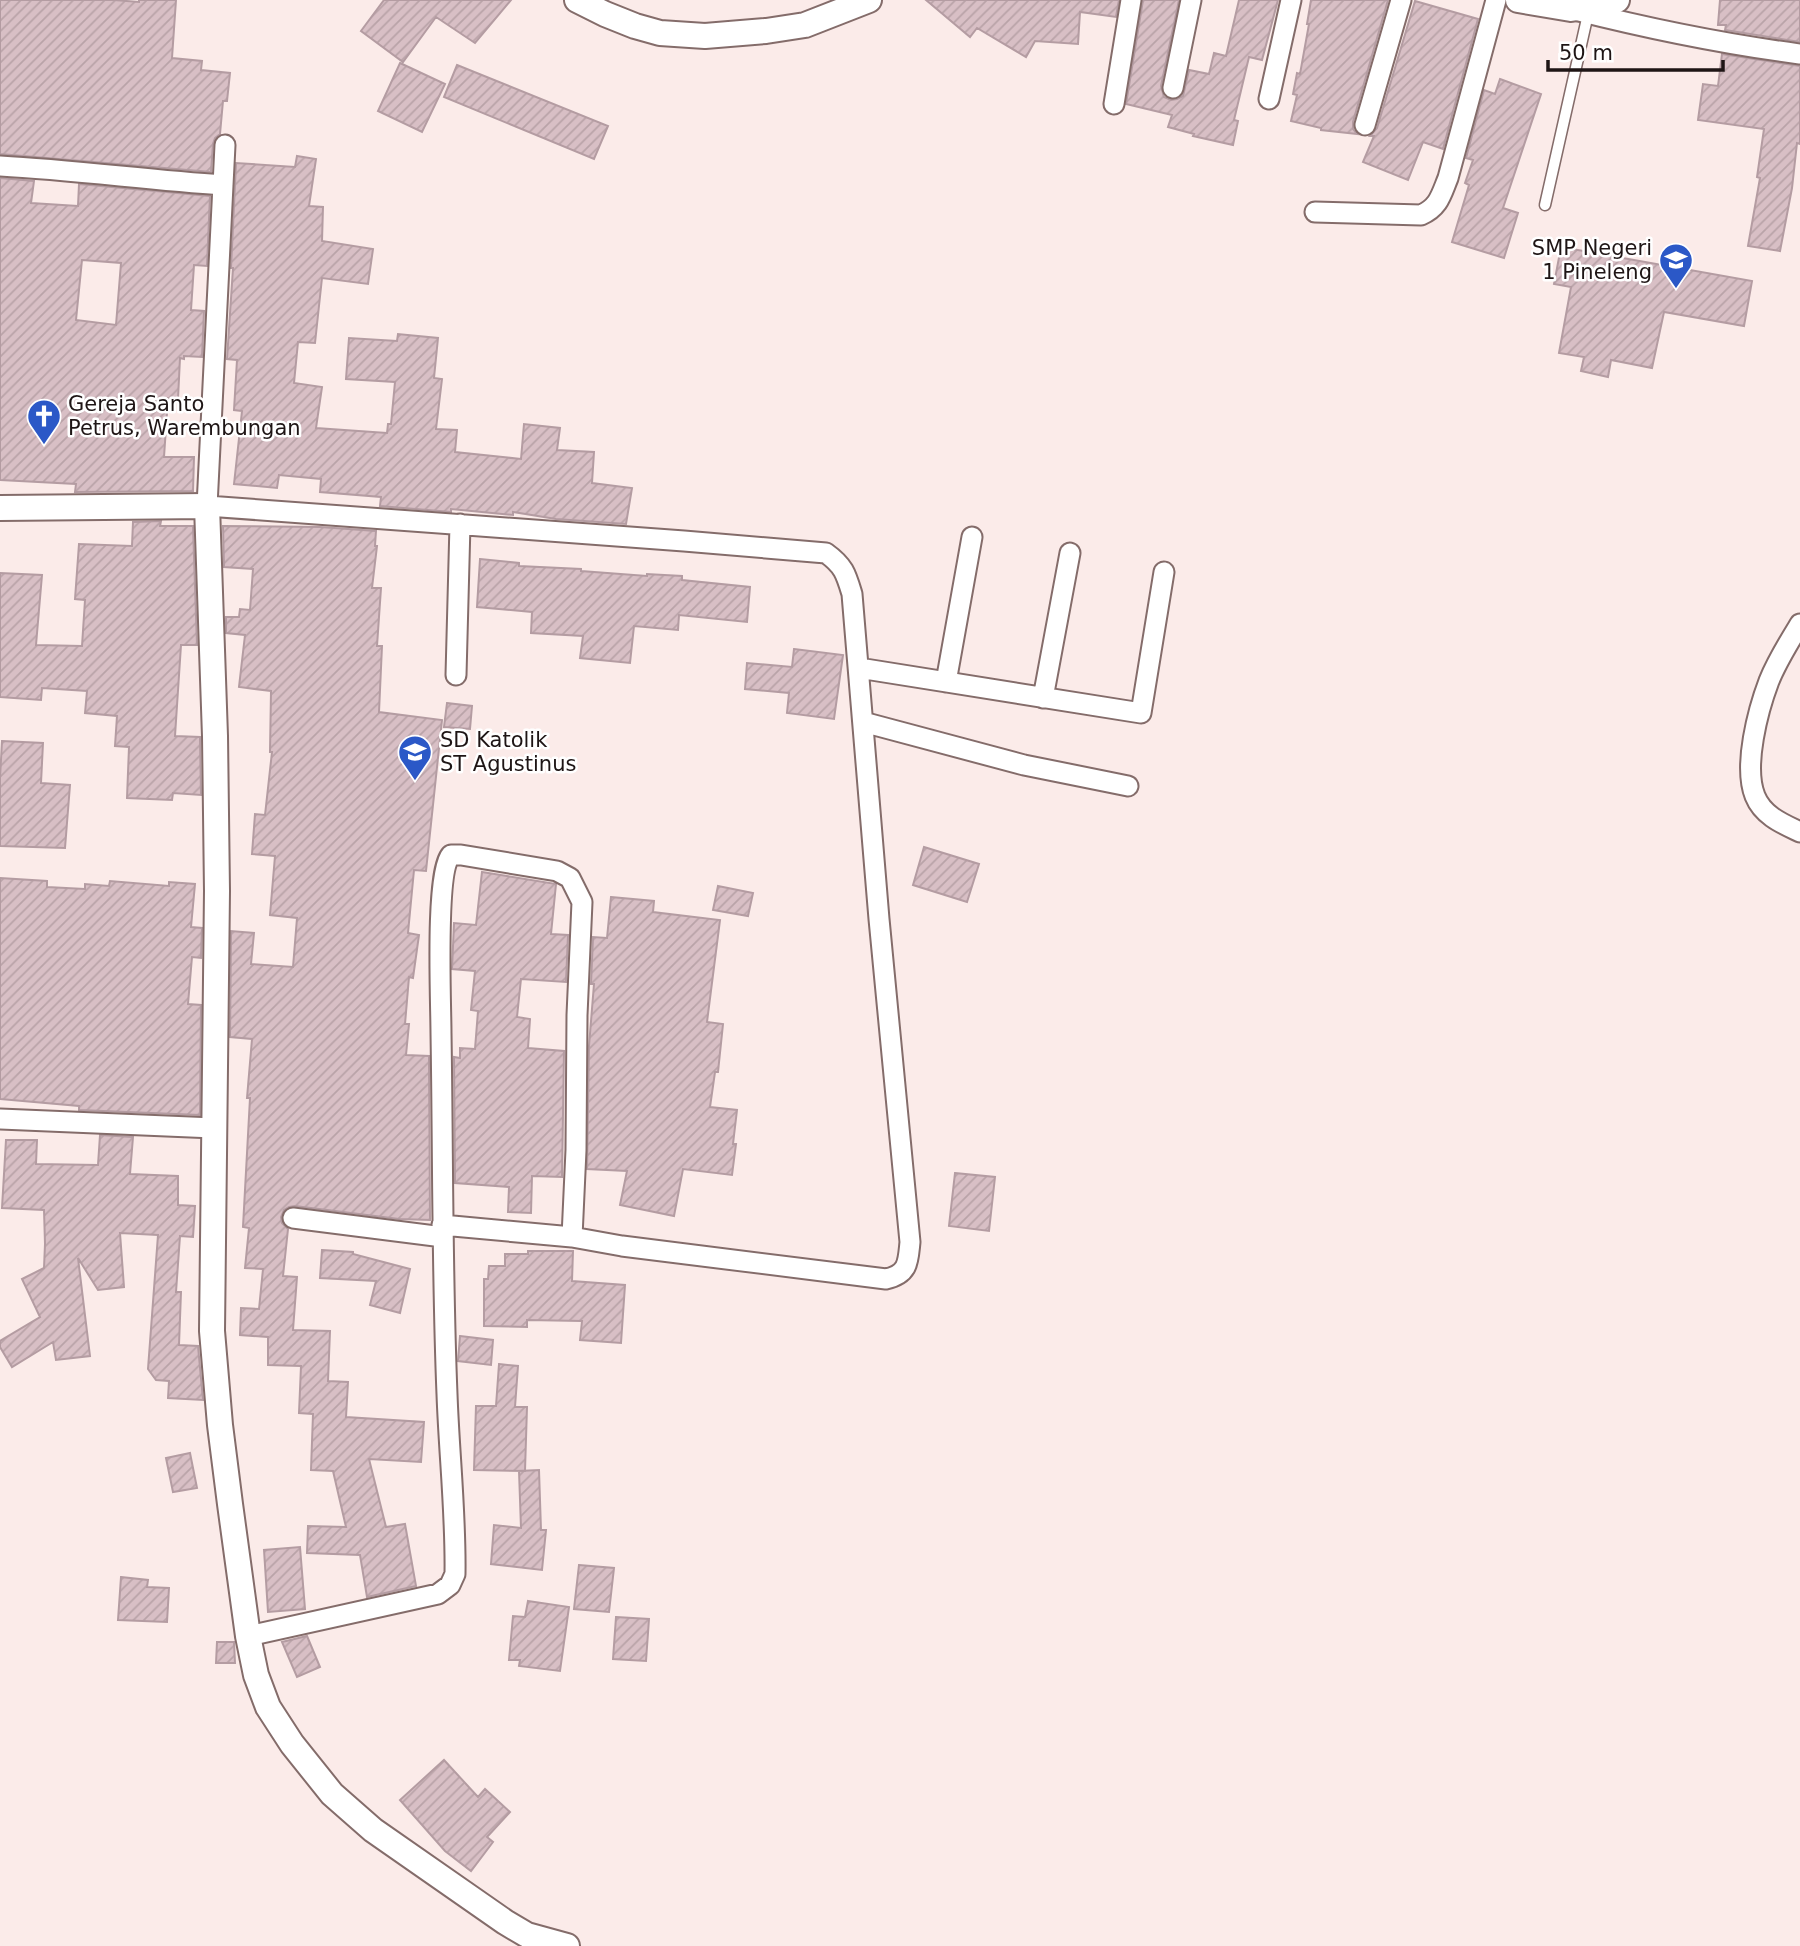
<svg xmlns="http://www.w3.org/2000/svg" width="1800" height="1946" viewBox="0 0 1800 1946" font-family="'DejaVu Sans',sans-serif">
	<defs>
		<pattern id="building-hatch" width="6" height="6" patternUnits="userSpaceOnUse" patternTransform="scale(1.75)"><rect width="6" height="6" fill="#d8bfc5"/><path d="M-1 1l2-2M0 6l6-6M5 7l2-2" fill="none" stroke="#b9a3a8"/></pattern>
	</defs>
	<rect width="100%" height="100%" fill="#fbebe9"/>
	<path fill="url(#building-hatch)" stroke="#b49ca2" stroke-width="2" fill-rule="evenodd" d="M 0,0 L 114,0 L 139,2 L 139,0 L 176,0 L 172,58 L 202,61 L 201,70 L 230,73 L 227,101 L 223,101 L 220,134 L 215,138 L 213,144 L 211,172 L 0,154 Z
		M 384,0 L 511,0 L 475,43 L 436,17 L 403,62 L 361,31 Z
		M 926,0 L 1119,0 L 1116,17 L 1080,12 L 1078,44 L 1035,41 L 1026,57 L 977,28 L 970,37 Z
		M 1143,0 L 1179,0 L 1161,86 L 1164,97 L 1171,100 L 1177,99 L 1183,96 L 1189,70 L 1209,74 L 1214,53 L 1226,56 L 1239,0 L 1278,0 L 1262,60 L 1249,57 L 1234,120 L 1238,121 L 1233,145 L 1193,136 L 1194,134 L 1168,127 L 1172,115 L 1126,104 Z
		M 1311,0 L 1388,0 L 1353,122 L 1353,129 L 1357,134 L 1321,130 L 1321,128 L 1291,121 L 1297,95 L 1293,94 L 1297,73 L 1300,74 L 1309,24 L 1307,24 Z
		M 1720,0 L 1800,0 L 1800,42 L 1725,30 L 1726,25 L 1718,25 Z
		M 1415,1 L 1478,19 L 1443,149 L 1423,142 L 1408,180 L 1363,162 L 1374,136 L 1370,136 L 1377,128 Z
		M 1722,54 L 1800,66 L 1800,144 L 1797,143 L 1792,188 L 1780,251 L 1748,246 L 1760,178 L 1757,177 L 1764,129 L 1698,120 L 1703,84 L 1718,86 Z
		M 400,63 L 445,84 L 422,132 L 378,111 Z
		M 457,65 L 608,126 L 594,159 L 444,97 Z
		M 1500,79 L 1541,94 L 1503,208 L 1518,213 L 1504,258 L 1452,242 L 1469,185 L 1465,183 L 1473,160 L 1466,158 L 1484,90 L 1495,94 Z
		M 297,156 L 316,159 L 309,206 L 323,207 L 322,241 L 373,249 L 368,284 L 322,278 L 315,343 L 298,342 L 294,383 L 322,387 L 316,428 L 387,433 L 388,424 L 391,424 L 395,382 L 346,379 L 349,338 L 397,341 L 398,334 L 438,338 L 434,378 L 442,379 L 436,429 L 457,430 L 455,452 L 521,459 L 524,424 L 560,428 L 557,450 L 594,452 L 592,483 L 632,488 L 626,524 L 556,519 L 513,512 L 513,515 L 451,509 L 451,512 L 380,506 L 381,497 L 320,492 L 321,479 L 279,475 L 277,488 L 234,484 L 242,411 L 234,410 L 237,360 L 227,359 L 233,268 L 231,268 L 236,163 L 295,167 Z
		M 0,178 L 34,181 L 31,203 L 78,206 L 79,184 L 210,196 L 207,266 L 194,265 L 191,310 L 204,311 L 202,357 L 184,356 L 184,359 L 180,358 L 178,399 L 168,398 L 164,457 L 194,457 L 193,491 L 75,492 L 76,484 L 0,480 ZM 82,260 L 121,263 L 116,325 L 76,320 Z
		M 1561,247 L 1752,281 L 1744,326 L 1664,312 L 1652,368 L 1611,360 L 1608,377 L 1581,371 L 1584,357 L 1559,353 L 1571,287 L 1554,284 Z
		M 161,521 L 160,526 L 193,526 L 197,645 L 181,645 L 175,736 L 200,737 L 201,795 L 173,793 L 172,800 L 127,798 L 129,747 L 115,746 L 117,716 L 85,713 L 87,691 L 42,688 L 41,700 L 0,697 L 0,573 L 42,575 L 36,645 L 82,646 L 85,600 L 75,599 L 79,544 L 132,546 L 133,522 Z
		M 223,526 L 320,527 L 376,531 L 375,546 L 377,546 L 372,588 L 381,588 L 377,646 L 382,646 L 379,712 L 442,720 L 426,871 L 414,870 L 408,933 L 419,935 L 413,978 L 409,977 L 405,1024 L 409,1024 L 406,1055 L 429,1056 L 430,1220 L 399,1219 L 295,1206 L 289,1207 L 284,1210 L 281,1217 L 282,1223 L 288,1229 L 283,1276 L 297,1277 L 293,1330 L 330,1331 L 328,1381 L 348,1382 L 346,1417 L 424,1422 L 421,1462 L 369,1459 L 386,1527 L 405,1524 L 416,1586 L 367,1597 L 360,1555 L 307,1553 L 308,1526 L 346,1527 L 333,1471 L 311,1470 L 313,1414 L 299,1413 L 301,1366 L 268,1365 L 268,1337 L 240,1335 L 241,1308 L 259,1309 L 263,1269 L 245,1268 L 249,1228 L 243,1227 L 250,1098 L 247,1098 L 252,1039 L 230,1037 L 231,931 L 254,933 L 251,964 L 293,967 L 297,918 L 270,915 L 275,856 L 252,854 L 255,814 L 265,815 L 272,752 L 270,752 L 271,691 L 239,687 L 245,635 L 226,633 L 226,617 L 239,617 L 240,609 L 250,610 L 253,569 L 224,567 Z
		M 480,559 L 519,563 L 519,566 L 581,569 L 581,571 L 647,576 L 647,574 L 682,576 L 682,580 L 750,587 L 747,622 L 679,615 L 678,630 L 634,626 L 630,663 L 580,658 L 583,636 L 531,633 L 532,612 L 477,607 Z
		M 794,649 L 843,655 L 834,719 L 787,713 L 789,693 L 745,689 L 747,663 L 792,667 Z
		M 447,703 L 472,706 L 470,729 L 444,727 Z
		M 2,741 L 43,743 L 41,783 L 70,785 L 65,848 L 0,846 L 0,778 Z
		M 924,847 L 979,864 L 967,902 L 913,885 Z
		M 482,872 L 556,884 L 551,934 L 568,935 L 566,982 L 521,979 L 517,1017 L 530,1019 L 528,1048 L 564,1051 L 562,1177 L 532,1176 L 531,1213 L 508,1212 L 509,1187 L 455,1183 L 454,1057 L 460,1058 L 460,1048 L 475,1049 L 478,1011 L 471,1010 L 475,971 L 452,969 L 454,923 L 476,925 Z
		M 0,878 L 47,881 L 47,887 L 85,889 L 85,884 L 109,886 L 110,881 L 169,886 L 169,882 L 195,884 L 191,927 L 202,928 L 201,958 L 192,957 L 188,1004 L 201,1005 L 200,1115 L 79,1110 L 79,1106 L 0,1099 Z
		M 718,886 L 753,893 L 748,916 L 713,910 Z
		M 611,897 L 654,901 L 653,912 L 720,920 L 707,1022 L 723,1024 L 718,1072 L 715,1072 L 710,1107 L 737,1110 L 733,1144 L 736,1144 L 732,1175 L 683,1169 L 674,1216 L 620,1205 L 627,1171 L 587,1169 L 589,1046 L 594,984 L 591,984 L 593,937 L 607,938 Z
		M 100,1135 L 133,1137 L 130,1174 L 178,1176 L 178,1205 L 195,1206 L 193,1237 L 180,1236 L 176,1292 L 181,1292 L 179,1345 L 198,1346 L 203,1400 L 168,1398 L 169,1381 L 156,1380 L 148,1369 L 158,1235 L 120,1233 L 124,1287 L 98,1290 L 78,1258 L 90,1356 L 56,1360 L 53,1342 L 12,1367 L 0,1347 L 0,1341 L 40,1317 L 22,1279 L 44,1268 L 45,1244 L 44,1210 L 2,1208 L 6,1140 L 37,1140 L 36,1164 L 98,1165 Z
		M 955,1173 L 995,1177 L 989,1231 L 949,1226 Z
		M 322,1250 L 353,1252 L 353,1254 L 410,1269 L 400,1313 L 370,1305 L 376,1281 L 320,1278 Z
		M 528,1251 L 573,1251 L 572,1281 L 625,1285 L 621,1343 L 580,1340 L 582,1321 L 527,1320 L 527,1327 L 484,1326 L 484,1279 L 488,1279 L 489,1266 L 505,1266 L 505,1254 L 528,1254 Z
		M 460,1336 L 493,1340 L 491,1365 L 458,1361 Z
		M 499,1364 L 518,1366 L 515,1407 L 527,1407 L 525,1471 L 474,1470 L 476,1406 L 496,1406 Z
		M 190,1453 L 197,1488 L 173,1492 L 166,1458 Z
		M 539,1470 L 541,1530 L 546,1530 L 542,1570 L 491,1564 L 494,1525 L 521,1528 L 519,1471 Z
		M 300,1547 L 305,1609 L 268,1612 L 264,1550 Z
		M 579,1565 L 614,1568 L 609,1612 L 574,1609 Z
		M 121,1577 L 148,1580 L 147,1587 L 169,1588 L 167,1622 L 118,1620 Z
		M 528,1601 L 569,1607 L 560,1671 L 519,1666 L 520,1660 L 509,1660 L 513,1616 L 525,1617 Z
		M 616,1617 L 649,1619 L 646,1661 L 613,1659 Z
		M 307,1636 L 320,1667 L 297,1677 L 282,1642 Z
		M 217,1642 L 234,1642 L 235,1663 L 216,1663 Z
		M 444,1760 L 478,1797 L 485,1789 L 510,1812 L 487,1837 L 493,1842 L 471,1871 L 445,1851 L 400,1800 Z"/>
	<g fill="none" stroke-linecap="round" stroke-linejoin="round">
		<g stroke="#846c6a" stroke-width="13">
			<path id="service" d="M 1545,205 L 1588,14"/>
		</g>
		<g stroke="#846c6a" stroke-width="23">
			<path id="minor" d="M 1575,10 C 1650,29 1724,44 1800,54
				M 1173,88 L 1191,0
				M 1269,99 L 1291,0
				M 1114,104 L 1131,0
				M 1365,125 L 1401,0
				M 225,145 L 207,506 L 684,541 L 826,553 C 844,566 846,574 852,594 L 879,919 L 910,1242 C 908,1261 909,1274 886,1279 L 622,1246 L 572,1237 L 442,1225
				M 0,166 C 74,170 148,180 223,185
				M 1315,212 L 1421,215 C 1439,207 1441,195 1448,178 L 1496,0
				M 1800,624 C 1789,642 1777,661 1769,681 C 1758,710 1743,766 1755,796 C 1763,816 1783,824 1800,832
				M 859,668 L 1141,713 L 1164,572
				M 456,675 L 460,524
				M 946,682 L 972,537
				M 1043,698 L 1070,553
				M 863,722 L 1024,765 L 1128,786
				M 0,1119 L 214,1128
				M 293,1218 L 443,1237
				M 248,1636 L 438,1594 L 450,1585 L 455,1574 C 456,1514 449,1453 447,1394 C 442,1274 443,1153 441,1033 C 441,1004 435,872 451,855 L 461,855 L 557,871 L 570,878 L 582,902 L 577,1015 L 576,1150 L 572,1237"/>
		</g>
		<g stroke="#846c6a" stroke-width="28">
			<path id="tertiary" d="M 577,0 L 605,14 L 635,26 L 660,33 L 705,36 L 766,31 L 805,25 L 869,0
				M 1518,0 L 1571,9 L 1611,3 L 1617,0
				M 0,508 L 207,506 L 215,736 L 217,891 L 212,1331 L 220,1425 L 230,1504 L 248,1636 L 256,1675 L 268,1707 L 292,1744 L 332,1794 L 373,1830 L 505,1922 L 527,1935 L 567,1946"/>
		</g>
		<use href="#service" stroke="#fff" stroke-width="10"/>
		<use href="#minor" stroke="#fff" stroke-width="19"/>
		<use href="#tertiary" stroke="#fff" stroke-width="24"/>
	</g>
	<defs>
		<g id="school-pin" transform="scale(1.75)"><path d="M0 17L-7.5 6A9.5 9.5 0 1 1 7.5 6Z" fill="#2b58c7" stroke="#fff"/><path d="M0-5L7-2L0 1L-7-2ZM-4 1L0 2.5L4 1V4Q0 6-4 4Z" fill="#fff"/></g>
		<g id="church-pin" transform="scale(1.75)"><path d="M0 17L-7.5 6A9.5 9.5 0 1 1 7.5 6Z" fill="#2b58c7" stroke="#fff"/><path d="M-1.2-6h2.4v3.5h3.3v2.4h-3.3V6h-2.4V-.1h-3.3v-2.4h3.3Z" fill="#fff"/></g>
	</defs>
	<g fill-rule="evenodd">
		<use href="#school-pin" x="1676" y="260"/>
		<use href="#church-pin" x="44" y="416"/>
		<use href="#school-pin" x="415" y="752"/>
	</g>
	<g text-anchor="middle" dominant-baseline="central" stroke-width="5" stroke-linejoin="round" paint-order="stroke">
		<g font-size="21" fill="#1e1515" stroke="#fff" text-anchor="start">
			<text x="1652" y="248" text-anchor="end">SMP Negeri<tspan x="1652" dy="24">1 Pineleng</tspan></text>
			<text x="68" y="404">Gereja Santo<tspan x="68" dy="24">Petrus, Warembungan</tspan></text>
			<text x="440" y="740">SD Katolik<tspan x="440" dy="24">ST Agustinus</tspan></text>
		</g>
	</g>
	<path d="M1548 60v10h175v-10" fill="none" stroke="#1e1515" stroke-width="3.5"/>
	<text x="1559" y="60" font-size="21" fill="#1e1515" stroke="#ffffff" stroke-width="5" paint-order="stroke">50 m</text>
</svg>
